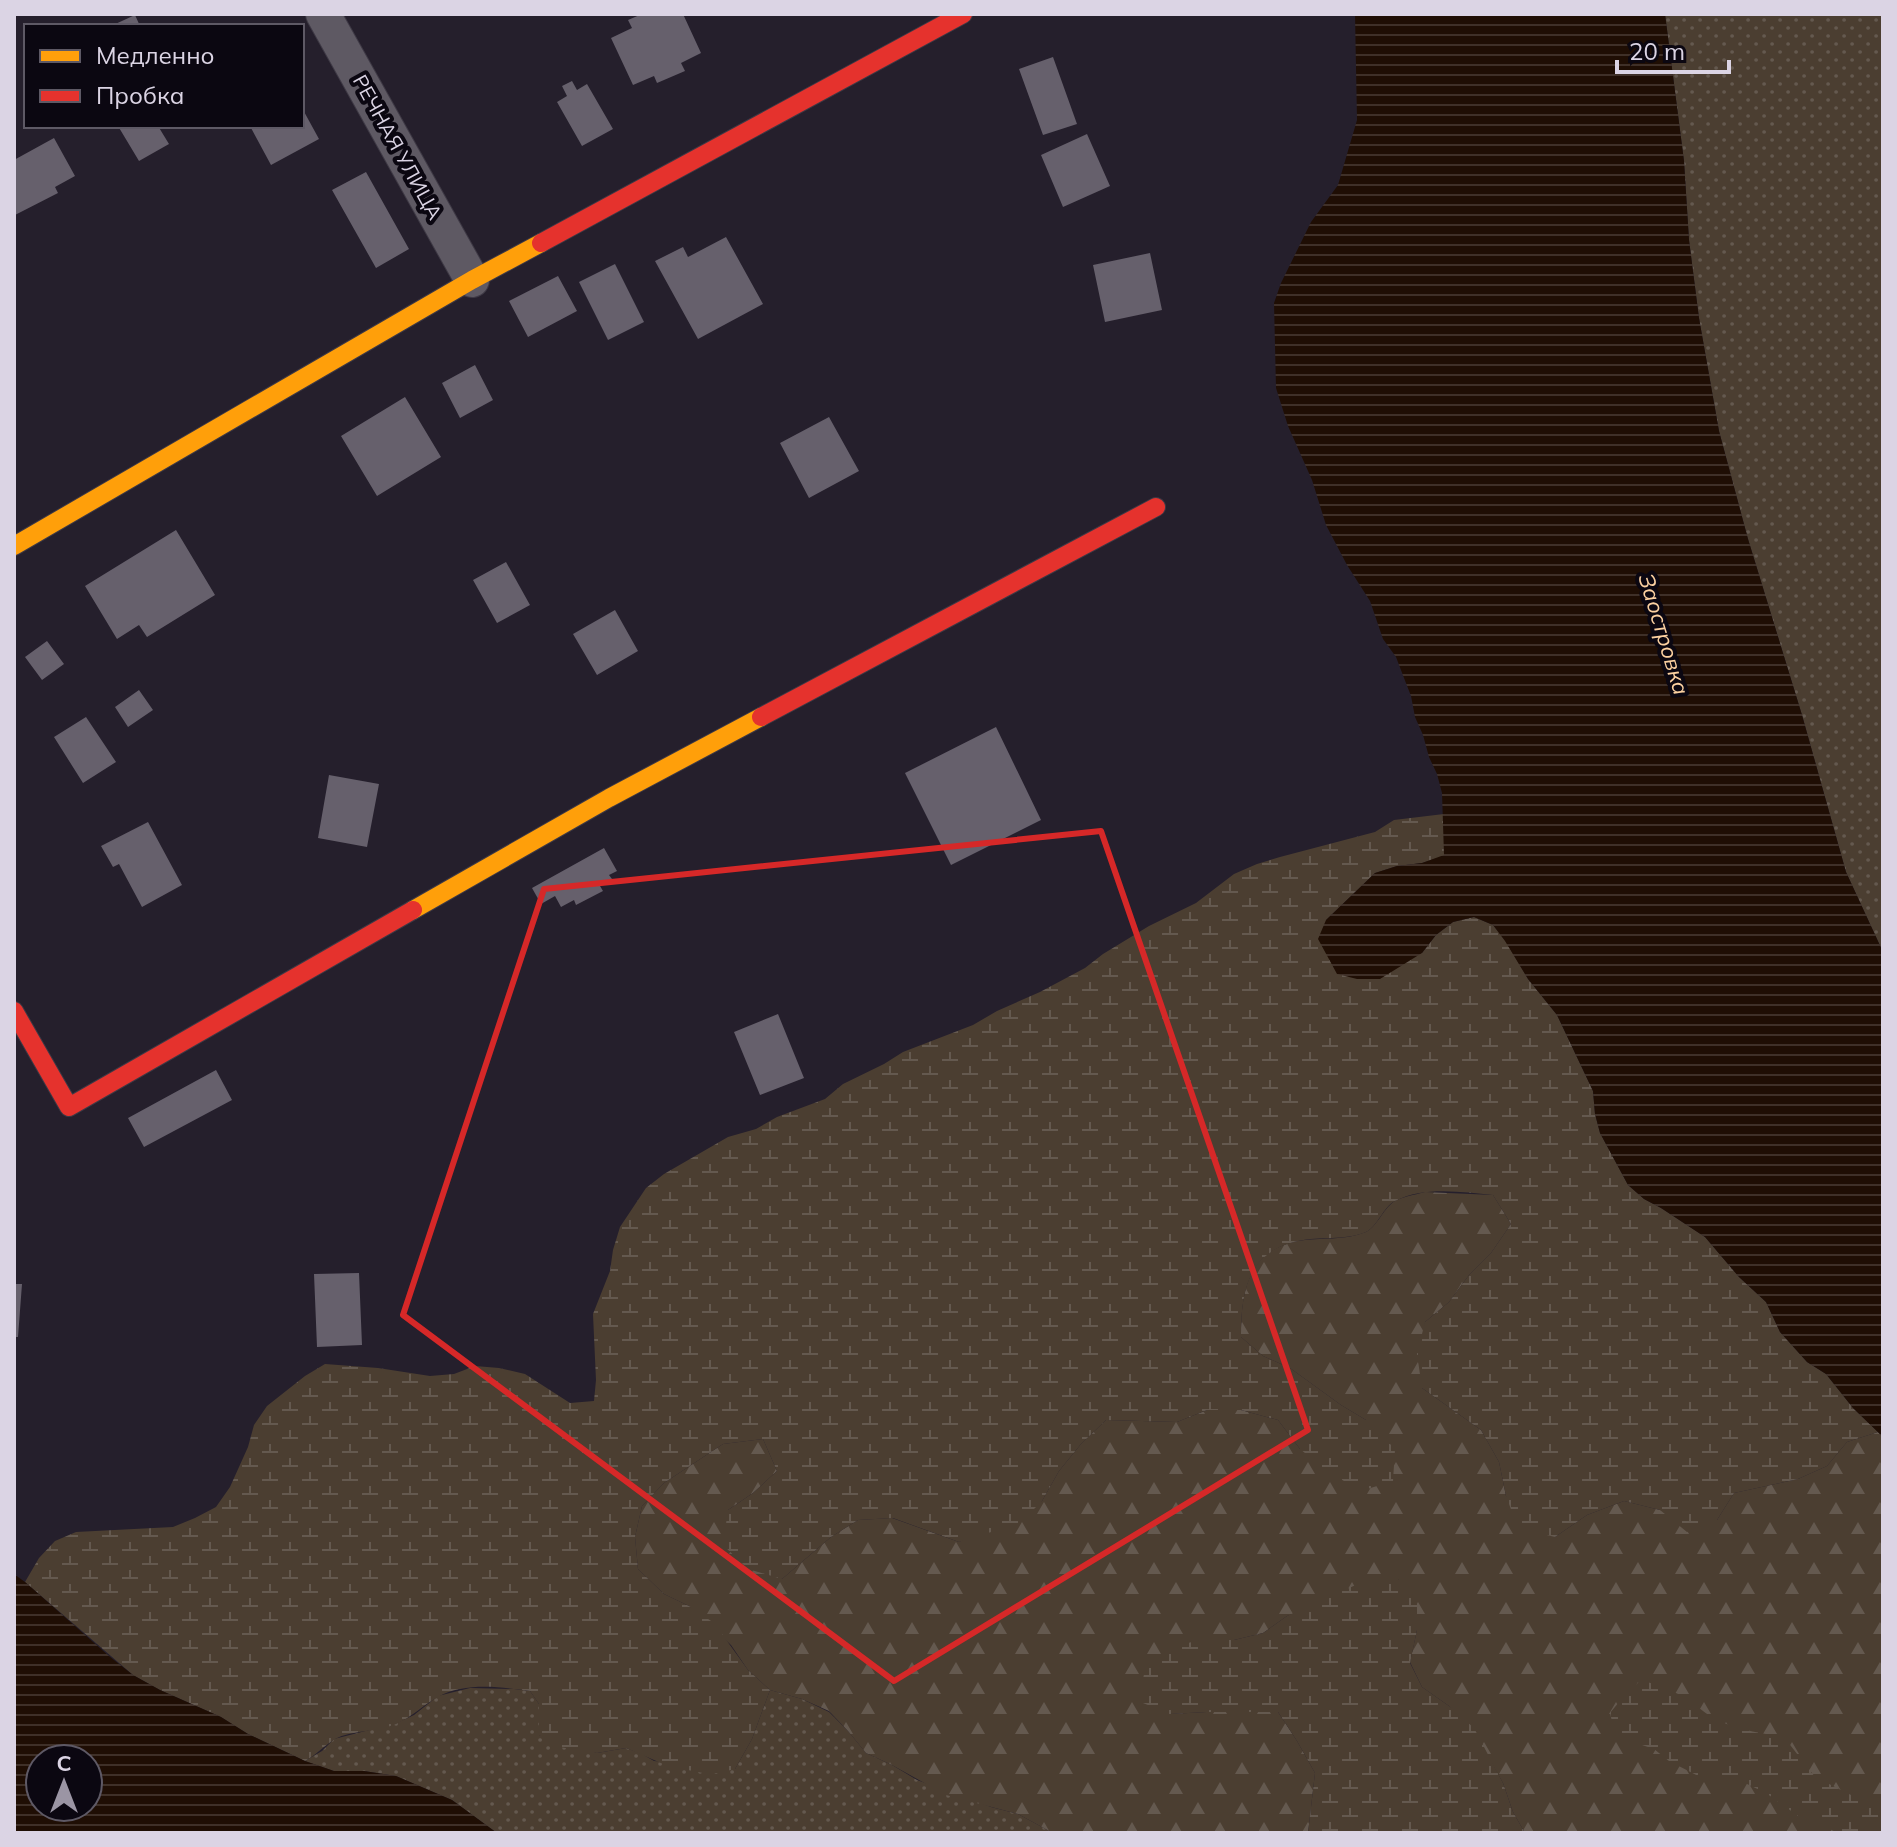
<svg xmlns="http://www.w3.org/2000/svg" width="1897" height="1847" viewBox="0 0 1897 1847" font-family="Mulish,sans-serif">
	<defs>
		<pattern id="grass-dots" width="8" height="8" patternUnits="userSpaceOnUse" patternTransform="scale(2)"><rect width="8" height="8" fill="#4b3e31"/><path d="M2 2h.1M6 6h.1" fill="none" stroke="#64594f" stroke-width="1.8" stroke-linecap="round"/></pattern>
		<pattern id="forest-firs" width="22" height="20" patternUnits="userSpaceOnUse" patternTransform="scale(2)"><rect width="22" height="20" fill="#4b3e31"/><path d="M5 1l3.5 6h-7zM16 11l3.5 6h-7z" fill="#64594f"/></pattern>
		<pattern id="wetland-marsh" width="20" height="14" patternUnits="userSpaceOnUse" patternTransform="scale(2)"><rect width="20" height="14" fill="#4b3e31"/><path d="M1 5h8M5 5V1M11 12h8M15 12V8" fill="none" stroke="#64594f"/></pattern>
		<pattern id="water-rules" width="6" height="5" patternUnits="userSpaceOnUse" patternTransform="scale(2)"><rect width="6" height="5" fill="#1f0e04"/><path d="M0 2.5h6" fill="none" stroke="#3f3028"/></pattern>
	</defs>
	<rect width="100%" height="100%" fill="#251f2c"/>
	<path fill="url(#grass-dots)" d="M 1665,14 L 1883,14 L 1883,952 L 1846,872 L 1802,715 L 1748,539 L 1719,431 L 1699,318 L 1689,240 L 1684,161 Z
		M 470,1688 L 514,1689 L 530,1691 L 539,1704 L 539,1735 L 597,1753 L 626,1748 L 642,1754 L 654,1761 L 735,1769 L 752,1739 L 770,1690 L 802,1699 L 829,1712 L 848,1731 L 866,1753 L 892,1765 L 917,1780 L 991,1807 L 1018,1814 L 1053,1833 L 497,1833 L 452,1800 L 396,1776 L 364,1771 L 334,1771 L 305,1761 L 322,1751 L 334,1739 L 397,1723 L 414,1715 L 438,1696 Z"/>
	<path fill="url(#forest-firs)" d="M 1425,1192 L 1493,1195 L 1511,1224 L 1491,1253 L 1469,1275 L 1449,1302 L 1425,1322 L 1422,1388 L 1481,1430 L 1499,1462 L 1506,1496 L 1555,1537 L 1587,1515 L 1624,1501 L 1660,1510 L 1717,1520 L 1734,1493 L 1798,1479 L 1827,1466 L 1847,1442 L 1878,1432 L 1883,1437 L 1883,1833 L 1525,1833 L 1513,1812 L 1503,1783 L 1489,1758 L 1449,1706 L 1422,1687 L 1410,1662 L 1417,1630 L 1398,1579 L 1287,1616 L 1263,1633 L 1234,1640 L 1199,1640 L 1170,1714 L 1207,1712 L 1278,1712 L 1297,1741 L 1315,1773 L 1308,1833 L 1053,1833 L 1018,1814 L 946,1795 L 892,1765 L 866,1753 L 848,1731 L 829,1711 L 802,1699 L 770,1690 L 748,1670 L 731,1645 L 689,1606 L 664,1594 L 638,1569 L 635,1537 L 642,1506 L 664,1483 L 723,1444 L 763,1439 L 777,1471 L 753,1493 L 728,1510 L 782,1579 L 831,1537 L 858,1520 L 892,1518 L 959,1542 L 1042,1501 L 1059,1471 L 1081,1444 L 1106,1420 L 1177,1422 L 1207,1410 L 1241,1410 L 1278,1420 L 1300,1449 L 1366,1420 L 1341,1405 L 1290,1368 L 1263,1356 L 1241,1337 C 1241,1292 1247,1251 1298,1241 C 1321,1237 1344,1241 1366,1232 C 1376,1227 1382,1212 1391,1204 C 1398,1197 1415,1195 1425,1192 Z"/>
	<path fill="url(#wetland-marsh)" d="M 1444,814 L 1444,856 L 1422,863 L 1397,866 L 1375,873 L 1326,920 L 1422,953 L 1436,935 L 1453,922 L 1474,917 L 1493,925 L 1505,940 L 1528,979 L 1557,1015 L 1593,1091 L 1595,1114 L 1600,1133 L 1628,1185 L 1644,1199 L 1661,1208 L 1705,1237 L 1739,1277 L 1766,1302 L 1780,1332 L 1807,1362 L 1826,1374 L 1853,1408 L 1878,1432 L 1847,1442 L 1827,1466 L 1798,1479 L 1734,1493 L 1717,1520 L 1687,1532 L 1660,1510 L 1624,1501 L 1587,1515 L 1555,1537 L 1518,1528 L 1506,1496 L 1499,1462 L 1481,1430 L 1422,1388 L 1417,1354 L 1425,1322 L 1449,1302 L 1469,1275 L 1491,1253 L 1511,1224 L 1493,1195 C 1462,1192 1424,1186 1395,1201 C 1383,1207 1378,1226 1366,1232 C 1344,1241 1320,1236 1298,1241 C 1247,1252 1241,1293 1241,1337 L 1263,1356 L 1290,1368 L 1341,1405 L 1366,1420 L 1395,1449 L 1393,1481 L 1361,1491 L 1327,1471 L 1300,1449 L 1278,1420 L 1241,1410 L 1207,1410 L 1177,1422 L 1106,1420 L 1081,1444 L 1059,1471 L 1042,1501 L 1020,1523 L 959,1542 L 893,1518 L 858,1520 L 831,1537 L 782,1579 L 748,1569 L 723,1545 L 728,1510 L 753,1493 L 777,1471 L 763,1439 L 723,1444 L 664,1483 L 642,1506 L 635,1537 L 638,1569 L 664,1594 L 689,1606 L 714,1623 L 748,1670 L 770,1690 L 752,1739 L 735,1769 L 718,1773 L 703,1773 L 668,1766 L 626,1748 L 597,1753 L 559,1747 L 539,1735 L 539,1704 L 530,1691 C 502,1687 464,1682 438,1697 C 423,1705 412,1717 396,1724 C 377,1732 352,1730 335,1739 C 325,1745 316,1755 305,1761 L 248,1734 L 221,1717 L 160,1690 L 133,1675 L 25,1582 L 39,1558 L 55,1541 L 76,1532 L 173,1527 L 195,1518 L 216,1507 L 230,1487 L 248,1447 L 254,1425 L 267,1406 L 305,1376 L 325,1364 L 378,1368 L 430,1376 L 454,1374 L 475,1366 L 499,1368 L 525,1374 L 570,1403 L 594,1401 L 596,1380 L 593,1314 L 610,1271 L 613,1250 L 620,1227 L 646,1188 L 664,1174 L 728,1137 L 756,1129 L 777,1117 L 825,1099 L 843,1084 L 884,1064 L 903,1052 L 973,1025 L 997,1011 L 1040,992 L 1085,968 L 1103,954 L 1149,926 L 1196,903 L 1234,874 L 1257,864 L 1280,857 L 1375,832 L 1394,820 Z
		M 1369,1579 L 1398,1579 L 1417,1601 L 1417,1630 L 1410,1663 L 1422,1687 L 1449,1706 L 1474,1728 L 1503,1783 L 1513,1812 L 1525,1833 L 1308,1833 L 1315,1773 L 1297,1741 L 1278,1712 L 1207,1712 L 1170,1714 L 1138,1701 L 1145,1670 L 1170,1648 L 1199,1640 L 1234,1640 L 1263,1633 L 1287,1616 Z
		M 1641,1680 C 1658,1685 1674,1691 1689,1700 C 1696,1705 1702,1711 1710,1716 C 1731,1729 1759,1733 1784,1737 L 1815,1777 L 1861,1800 L 1883,1804 L 1883,1833 L 1837,1833 L 1823,1825 L 1801,1818 L 1766,1793 L 1747,1784 L 1704,1779 L 1669,1761 L 1654,1749 L 1633,1742 L 1615,1734 L 1610,1713 L 1624,1696 Z"/>
	<path fill="url(#water-rules)" fill-rule="evenodd" d="M 1355,14 L 1665,14 L 1684,161 L 1689,240 L 1699,318 L 1719,431 L 1748,539 L 1802,715 L 1846,872 L 1883,952 L 1883,1437 L 1853,1408 L 1826,1374 L 1807,1362 L 1780,1332 L 1766,1302 L 1739,1277 L 1705,1237 L 1661,1208 L 1644,1199 L 1628,1185 L 1600,1133 L 1595,1114 L 1593,1091 L 1557,1015 L 1528,979 L 1505,941 L 1493,925 L 1474,917 L 1453,922 L 1436,935 L 1422,953 L 1380,979 L 1357,979 L 1337,974 L 1318,939 L 1326,920 L 1375,873 L 1397,866 L 1422,863 L 1444,855 L 1442,793 L 1437,774 L 1429,757 L 1423,735 L 1415,717 L 1411,696 L 1404,678 L 1396,657 L 1383,639 L 1370,601 L 1347,565 L 1326,525 L 1312,480 L 1288,426 L 1276,388 L 1274,303 L 1281,283 L 1311,222 L 1338,185 L 1357,120 Z
		M 14,1574 L 25,1582 L 109,1656 L 133,1675 L 160,1690 L 221,1717 L 248,1734 L 305,1761 L 334,1771 L 364,1771 L 396,1776 L 452,1800 L 497,1833 L 14,1833 ZM 40,1759 L 88,1759 L 88,1807 L 40,1807 Z"/>
	<path fill="#66606c" d="M 642,14 L 683,14 L 701,53 L 681,63 L 685,71 L 657,83 L 654,76 L 633,85 L 611,38 L 632,28 L 628,20 Z
		M 135,15 L 140,26 L 111,26 Z
		M 1053,57 L 1077,124 L 1043,135 L 1019,69 Z
		M 572,81 L 577,90 L 587,84 L 613,129 L 582,146 L 557,102 L 567,96 L 562,86 Z
		M 302,108 L 319,139 L 271,165 L 250,126 L 302,126 Z
		M 118,126 L 158,126 L 169,144 L 139,161 Z
		M 1087,134 L 1110,186 L 1063,207 L 1041,155 Z
		M 54,138 L 75,176 L 55,187 L 58,193 L 15,215 L 14,160 Z
		M 366,172 L 409,249 L 376,268 L 332,190 Z
		M 726,237 L 763,304 L 698,339 L 655,261 L 683,247 L 688,257 Z
		M 1150,253 L 1162,310 L 1105,322 L 1093,265 Z
		M 615,264 L 644,322 L 608,340 L 579,282 Z
		M 558,276 L 577,311 L 528,337 L 509,301 Z
		M 475,365 L 493,400 L 460,418 L 442,383 Z
		M 405,397 L 441,457 L 377,496 L 341,436 Z
		M 829,417 L 859,471 L 809,498 L 780,443 Z
		M 176,530 L 215,595 L 147,637 L 139,625 L 117,639 L 85,586 Z
		M 506,562 L 530,605 L 497,623 L 473,580 Z
		M 615,610 L 638,651 L 597,675 L 573,634 Z
		M 47,641 L 64,664 L 42,680 L 25,657 Z
		M 139,690 L 153,710 L 128,727 L 115,707 Z
		M 86,717 L 116,762 L 83,783 L 54,737 Z
		M 996,727 L 1041,820 L 951,865 L 905,773 Z
		M 329,775 L 379,784 L 367,847 L 318,838 Z
		M 148,822 L 182,885 L 142,907 L 119,864 L 113,867 L 101,846 Z
		M 604,848 L 617,871 L 609,875 L 612,879 L 600,886 L 603,891 L 576,905 L 574,900 L 561,907 L 555,896 L 541,904 L 532,888 Z
		M 778,1014 L 804,1078 L 760,1095 L 734,1032 Z
		M 216,1070 L 232,1100 L 144,1147 L 128,1118 Z
		M 359,1273 L 362,1345 L 317,1347 L 314,1274 Z
		M 14,1284 L 22,1284 L 18,1337 L 14,1337 Z"/>
	<g fill="none" stroke-linecap="round" stroke-linejoin="round">
		<g stroke="#3e3945" stroke-width="36">
			<path id="street" d="M 323,14 L 472,280"/>
		</g>
		<g stroke="#3e3945" stroke-width="20">
			<path id="slow" d="M 14,546 L 472,280 L 541,243
				M 413,910 L 609,798 L 761,717"/>
		</g>
		<g stroke="#3e3945" stroke-width="20">
			<path id="jam" d="M 541,243 L 963,14
				M 761,717 L 1156,507
				M 14,1011 L 69,1107 L 413,910"/>
		</g>
		<use href="#street" stroke="#5e5963" stroke-width="34"/>
		<use href="#slow" stroke="#ff9f0a" stroke-width="18"/>
		<use href="#jam" stroke="#e5322d" stroke-width="18"/>
	</g>
	<path fill="none" stroke="#d62828" stroke-width="6" stroke-linejoin="round" d="M 1101,831 L 1308,1430 L 894,1681 L 403,1315 L 544,889 Z"/>
	<g text-anchor="middle" dominant-baseline="central" stroke-width="8" stroke-linejoin="round" paint-order="stroke">
		<g font-size="20" fill="#dbd4e4" stroke="#0b0711">
			<text transform="translate(398 147) rotate(61)">РЕЧНАЯ УЛИЦА</text>
		</g>
		<g font-size="22" font-style="italic" fill="#fcd1a1" stroke="#0b0711">
			<text transform="translate(1664 634) rotate(73)">Заостровка</text>
		</g>
	</g>
	<rect width="1897" height="1847" fill="none" stroke="#dbd4e4" stroke-width="32"/>
	<rect x="24" y="24" width="280" height="104" fill="#0b0711" stroke="#5e5965" stroke-width="2"/>
	<rect x="40" y="50" width="40" height="12" fill="#ff9f0a" stroke="#5e5965" stroke-width="2"/>
	<text x="96" y="64" font-size="24" fill="#dbd4e4">Медленно</text>
	<rect x="40" y="90" width="40" height="12" fill="#e5322d" stroke="#5e5965" stroke-width="2"/>
	<text x="96" y="104" font-size="24" fill="#dbd4e4">Пробка</text>
	<g transform="translate(64 1783)"><circle r="38" fill="#0b0711" stroke="#5e5965" stroke-width="2"/>
	<path d="M0-6L14 30L0 20L-14 30Z" fill="#9b95a4"/>
	<text y="-12" font-size="22" font-weight="bold" text-anchor="middle" fill="#dbd4e4">С</text>
	</g>
	<path d="M1617 60v12h112v-12" fill="none" stroke="#dbd4e4" stroke-width="4"/>
	<text x="1629" y="60" font-size="24" fill="#dbd4e4" stroke="#0b0711" stroke-width="6" paint-order="stroke">20 m</text>
</svg>
